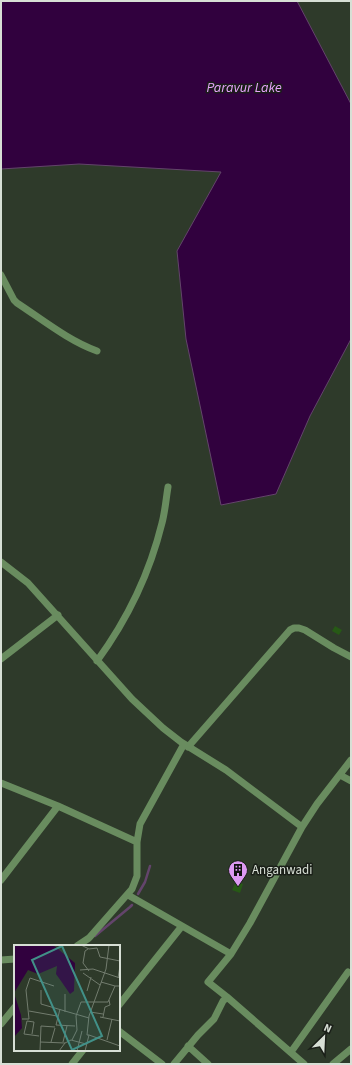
<svg xmlns="http://www.w3.org/2000/svg" width="352" height="1065" viewBox="0 0 352 1065" font-family="'Source Sans 3',sans-serif">
	<rect width="100%" height="100%" fill="#2e3a2a"/>
	<path fill="#31013e" stroke="#63446b" d="M 1,1 L 297,1 L 351,104 L 351,339 L 310,416 L 276,494 L 221,505 L 186,339 L 177,251 L 221,172 L 79,164 L 1,169 Z"/>
	<g fill="none" stroke-linecap="round" stroke-linejoin="round">
		<path stroke="#63446b" stroke-width="2.5" d="M 138,894 L 145,882 L 150,866
			M 95,936 L 130,907 L 132,905"/>
	</g>
	<path fill="#275916" d="M 335,626 L 342,630 L 339,635 L 332,631 Z
		M 236,881 L 243,884 L 240,893 L 232,890 Z"/>
	<g fill="none" stroke-linecap="round" stroke-linejoin="round">
		<path stroke="#698c5f" stroke-width="7" d="M 1,275 L 14,300 L 17,303 C 43,320 69,341 97,351
			M 1,562 L 28,583 L 132,699 L 163,728 L 181,742 L 226,770 L 302,827
			M 1,659 L 58,615
			M 97,661 C 127,620 150,572 162,523 C 165,512 166,499 168,487
			M 188,747 L 290,630 L 294,628 L 299,628 L 305,630 L 334,648 L 351,657
			M 340,775 L 351,781
			M 1,783 L 58,806 L 137,842
			M 1,880 L 58,806
			M 128,895 L 231,954
			M 77,946 L 89,938 L 132,889 L 137,876 L 137,842 L 140,824 L 184,744
			M 1,960 L 15,959
			M 227,997 L 304,1064
			M 119,1005 L 182,926
			M 1,1024 L 15,1007
			M 119,1031 L 162,1064
			M 188,1046 L 208,1064
			M 291,1052 L 348,972
			M 72,1064 L 83,1050
			M 174,1064 L 198,1035 L 214,1019 L 223,1001 L 227,997 L 208,982 L 231,954 L 250,923 L 302,827 L 317,804 L 351,760
			M 333,1064 L 351,1049"/>
	</g>
	<defs>
		<g id="building-pin" transform="scale(1)"><path d="M0 17L-7.5 6A9.5 9.5 0 1 1 7.5 6Z" fill="#dd99f3" stroke="#1a1f18"/><path d="M-4-6H4V6H1V3H-1V6H-4ZM-2.5-4.3h1.7v1.8h-1.7ZM.8-4.3h1.7v1.8H.8ZM-2.5-1h1.7V.8h-1.7ZM.8-1h1.7V.8H.8Z" fill="#111"/></g>
	</defs>
	<g fill-rule="evenodd">
		<use href="#building-pin" x="238" y="870"/>
	</g>
	<g text-anchor="middle" dominant-baseline="central" stroke-width="3" stroke-linejoin="round" paint-order="stroke">
		<g font-size="13" fill="#d7dfd5" stroke="#1a1f18" text-anchor="start">
			<text x="252" y="870">Anganwadi</text>
		</g>
		<g font-size="14" font-style="italic" fill="#e8a4fe" stroke="#1a1f18">
			<text x="244" y="88">Paravur Lake</text>
		</g>
	</g>
	<g transform="translate(14 945)">
		<rect width="106" height="106" fill="#2e3a2a"/>
		<path d="M 39,0 L 61,18 L 60,46 L 56,49 L 47,36 L 42,29 L 43,21 L 24,29 L 14,25 L 0,48 L 7,70 L 8,83 L 0,92 L 0,1 Z" fill="#31013e"/>
		<path fill="none" stroke="#727c6e" stroke-width="1" d="M 67,0 L 75,4 L 83,3 L 86,12 L 106,16M 74,4 L 71,6 L 69,18 L 75,26M 66,25 L 79,24 L 106,33M 69,28 L 86,40M 104,33 L 106,21M 87,37 L 101,41M 27,45 L 27,59 L 75,73M 73,46 L 77,32M 51,49 L 51,67M 46,64 L 42,80 L 61,81M 15,66 L 43,71M 76,67 L 89,69M 62,71 L 67,57 L 94,57 L 101,41 L 106,41M 86,72 L 106,76M 89,72 L 91,62 L 96,60 L 95,55M 8,74 L 15,74 L 12,45 L 16,33 L 40,41M 13,76 L 10,89 L 25,91M 13,76 L 20,77 L 18,89M 75,90 L 106,101M 58,95 L 63,85 L 62,71M 93,95 L 98,74M 26,97 L 51,98 L 45,106M 37,97 L 41,83M 49,97 L 53,81M 51,98 L 57,95 L 72,99M 26,106 L 27,81 L 41,82M 63,106 L 68,86M 71,106 L 75,90 L 73,90 L 75,71 L 92,24 L 95,0"/>
		<path fill="#419088" fill-opacity="0.15" stroke="#419088" stroke-width="2" d="M 48,1 L 88,91 L 58,105 L 18,15 Z"/>
		<rect width="106" height="106" fill="none" stroke="#d7dfd5" stroke-width="2"/>
	</g>
	<rect width="352" height="1065" fill="none" stroke="#d7dfd5" stroke-width="4"/>
	<g transform="translate(324 1037) rotate(24)" stroke="#1a1f18" stroke-width="3" paint-order="stroke">
	<path d="M0-3L7 15L0 10L-7 15Z" fill="#d7dfd5"/>
	<text y="-6" font-size="11" font-weight="bold" text-anchor="middle" fill="#d7dfd5">N</text>
	</g>
</svg>
